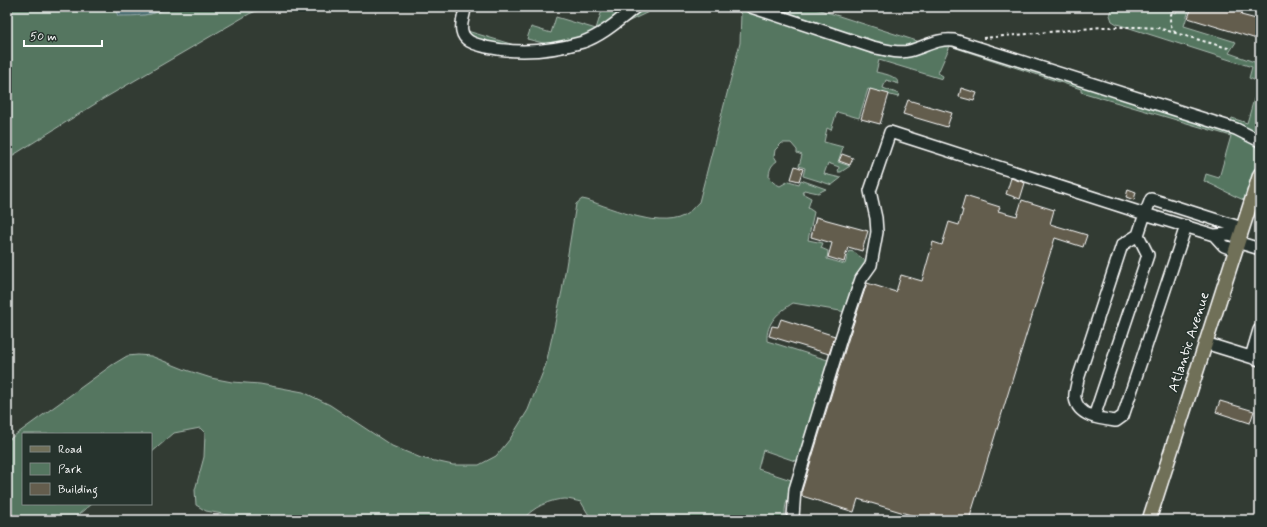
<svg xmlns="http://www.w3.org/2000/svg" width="1267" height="527" viewBox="0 0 1267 527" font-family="Mynerve,sans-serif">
	<rect width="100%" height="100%" fill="#323b33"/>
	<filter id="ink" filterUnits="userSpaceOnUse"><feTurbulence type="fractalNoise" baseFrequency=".025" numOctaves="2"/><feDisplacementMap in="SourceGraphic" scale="8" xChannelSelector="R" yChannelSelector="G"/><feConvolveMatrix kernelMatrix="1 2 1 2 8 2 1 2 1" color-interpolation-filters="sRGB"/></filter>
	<g filter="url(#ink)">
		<path fill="#547660" stroke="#aabab0" d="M 7,7 L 114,7 L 115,10 C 136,16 149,18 168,7 L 266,7 L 249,14 L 103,99 L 7,159 Z
			M 603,7 L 632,7 L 585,38 L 551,45 L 527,39 L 531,27 L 551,33 L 556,17 L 596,29 Z
			M 640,7 L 659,7 L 621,25 Z
			M 729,7 L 743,7 L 885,53 L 952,43 L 1245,138 L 1255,145 L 1260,157 L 1246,201 C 1231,195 1218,187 1204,181 L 1206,174 L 1219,178 L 1231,136 L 1081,92 L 1081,89 L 950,46 L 938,73 L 943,76 L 942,79 L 879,60 L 876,72 C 884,74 896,75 899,84 L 886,80 L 883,88 L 899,94 L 898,97 L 868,89 L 859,118 L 837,112 L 831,130 L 827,128 L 824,142 L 843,147 L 838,162 L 850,166 L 841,172 L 838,172 L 839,167 L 828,163 L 824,174 L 841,178 L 832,185 L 803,176 L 805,168 L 799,166 L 802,155 L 797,153 L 797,150 L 791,143 L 782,143 L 775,150 L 774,156 L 777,161 C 771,165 769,170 769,178 L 774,183 L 780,186 L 789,181 L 799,184 L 801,180 L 826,189 L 818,193 L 804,190 L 802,193 L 811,198 L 808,208 L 814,212 L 808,240 L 823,243 L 821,248 L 828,251 L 827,259 L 845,264 L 849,251 L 854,252 L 867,262 L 846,312 L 793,303 C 779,312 766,322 767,341 L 831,361 L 798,462 L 763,450 L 758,469 L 794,481 C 790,493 782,507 786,520 L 590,520 L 590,517 L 581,502 C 576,501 570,499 565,499 C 551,499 531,508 523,520 L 256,520 L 206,511 L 196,505 L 195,490 L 204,457 L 205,433 L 200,428 L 174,433 L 151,453 L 151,434 L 23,434 L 23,504 L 91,504 L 72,520 L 7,520 L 7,441 L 112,365 L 127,356 L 138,355 L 151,356 L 186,370 L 211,378 L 232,382 L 260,384 L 303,392 L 330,405 L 392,446 L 421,458 L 453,465 L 479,465 L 496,456 L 510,439 L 528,410 L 546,364 L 562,291 L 576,204 L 582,199 L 587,200 C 611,208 665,232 688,213 C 692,210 695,205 699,202 L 740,43 L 741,14 L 736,9 Z
			M 763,7 L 811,7 L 923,43 C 907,48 895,48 878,45 Z
			M 1113,7 L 1162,7 L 1176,13 L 1180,7 L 1189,10 L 1184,26 L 1236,42 L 1229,53 L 1260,64 L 1260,136 L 1230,122 L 1232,118 L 1247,123 L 1259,82 L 1249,78 L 1252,67 L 1117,24 L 1112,21 L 1110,15 Z
			M 464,30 L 524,48 L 475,40 Z"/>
		<path fill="#496c70" stroke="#92a7a9" d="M 114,7 L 168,7 C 153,16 136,16 118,16 Z"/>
		<path fill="#645d4d" stroke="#fff" d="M 1192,7 L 1236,7 L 1243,9 L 1241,15 L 1260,20 L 1260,40 L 1188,18 Z
			M 961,88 L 977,93 L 974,101 L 959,97 Z
			M 870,89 L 889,94 L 880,124 L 861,119 Z
			M 908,100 L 952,113 L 947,127 L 903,114 Z
			M 842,154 L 853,158 L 850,165 L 839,161 Z
			M 795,166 L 803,169 L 799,181 L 791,179 Z
			M 1011,178 L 1025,183 L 1020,199 L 1006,194 Z
			M 1128,189 L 1136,192 L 1134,200 L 1126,197 Z
			M 965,196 L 1000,207 L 998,211 L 1017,216 L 1022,200 L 1054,210 L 1050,224 L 1087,235 L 1083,247 L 1055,238 L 1043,276 L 1044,277 L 969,520 L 912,520 L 914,516 L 858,499 L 854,512 L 802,496 L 802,490 L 849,337 L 867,283 L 896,292 L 901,275 L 922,281 L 933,242 L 942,245 L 949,222 L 959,225 L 963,210 L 961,210 Z
			M 816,217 L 868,231 L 862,251 L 848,247 L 844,262 L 828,257 L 832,243 L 811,237 Z
			M 781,319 L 835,336 L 829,354 L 769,336 L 772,326 L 778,327 Z
			M 1220,401 L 1254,411 L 1250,423 L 1216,412 Z"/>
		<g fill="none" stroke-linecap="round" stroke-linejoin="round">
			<g stroke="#fff" stroke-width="14">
				<path id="minor" d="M 465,7 C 465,15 460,23 462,31 C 464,42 476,44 486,47 C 517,54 552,51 583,42 C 603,35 619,20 636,7
					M 751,7 L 872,47 C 883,49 897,54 909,51 C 925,47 937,38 954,40 L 1236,129 L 1260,141
					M 1214,235 L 1224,246 L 1235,250
					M 1239,237 L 1229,234 L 1214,235 L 1145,214 L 1151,199 L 1242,228
					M 1237,242 L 1260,249
					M 1205,343 L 1260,360
					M 1251,357 L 1259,330
					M 1094,417 L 1148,255 L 1138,235
					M 795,520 L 793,517 L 795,489 L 842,335 L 861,279 L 871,265 L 877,232 L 876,218 L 870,191 L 890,132 L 1145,214 L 1138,235 L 1122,245 L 1078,379 C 1077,385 1074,393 1075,398 C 1078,417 1101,419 1116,421 L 1123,416 L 1186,226"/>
			</g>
			<g stroke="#fff" stroke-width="16">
				<path id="major" d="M 1149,520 L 1260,174"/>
			</g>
			<path stroke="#fff" stroke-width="2" stroke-dasharray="3 3" stroke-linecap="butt" d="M 1174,7 C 1169,18 1168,24 1176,33
				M 983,38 L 1103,27 L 1141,27 L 1158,28 L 1231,49"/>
			<use href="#minor" stroke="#26332d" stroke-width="11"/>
			<use href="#major" stroke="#706f59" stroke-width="13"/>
		</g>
	</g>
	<g text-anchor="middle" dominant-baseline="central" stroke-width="3" stroke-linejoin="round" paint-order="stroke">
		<g font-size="14" fill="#fff" stroke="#26332d">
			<text transform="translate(1189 342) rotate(-72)">Atlantic Avenue</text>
		</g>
	</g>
	<rect width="1267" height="527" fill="none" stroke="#26332d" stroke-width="24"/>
	<rect x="12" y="12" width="1243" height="503" fill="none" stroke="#fff" stroke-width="1.5" filter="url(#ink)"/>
	<rect x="22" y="433" width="130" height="72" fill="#26332d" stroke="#7d8581"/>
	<rect x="30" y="446" width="20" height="6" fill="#706f59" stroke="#7d8581"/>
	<text x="58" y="453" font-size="12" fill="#ffffff">Road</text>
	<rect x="30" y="463" width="20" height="12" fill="#547660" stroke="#7d8581"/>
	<text x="58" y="473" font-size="12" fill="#ffffff">Park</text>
	<rect x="30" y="483" width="20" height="12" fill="#645d4d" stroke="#7d8581"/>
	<text x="58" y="493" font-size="12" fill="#ffffff">Building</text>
	<path d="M24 40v6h78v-6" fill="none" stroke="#ffffff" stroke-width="2"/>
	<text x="30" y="40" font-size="12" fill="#ffffff" stroke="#26332d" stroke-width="3" paint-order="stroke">50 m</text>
</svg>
